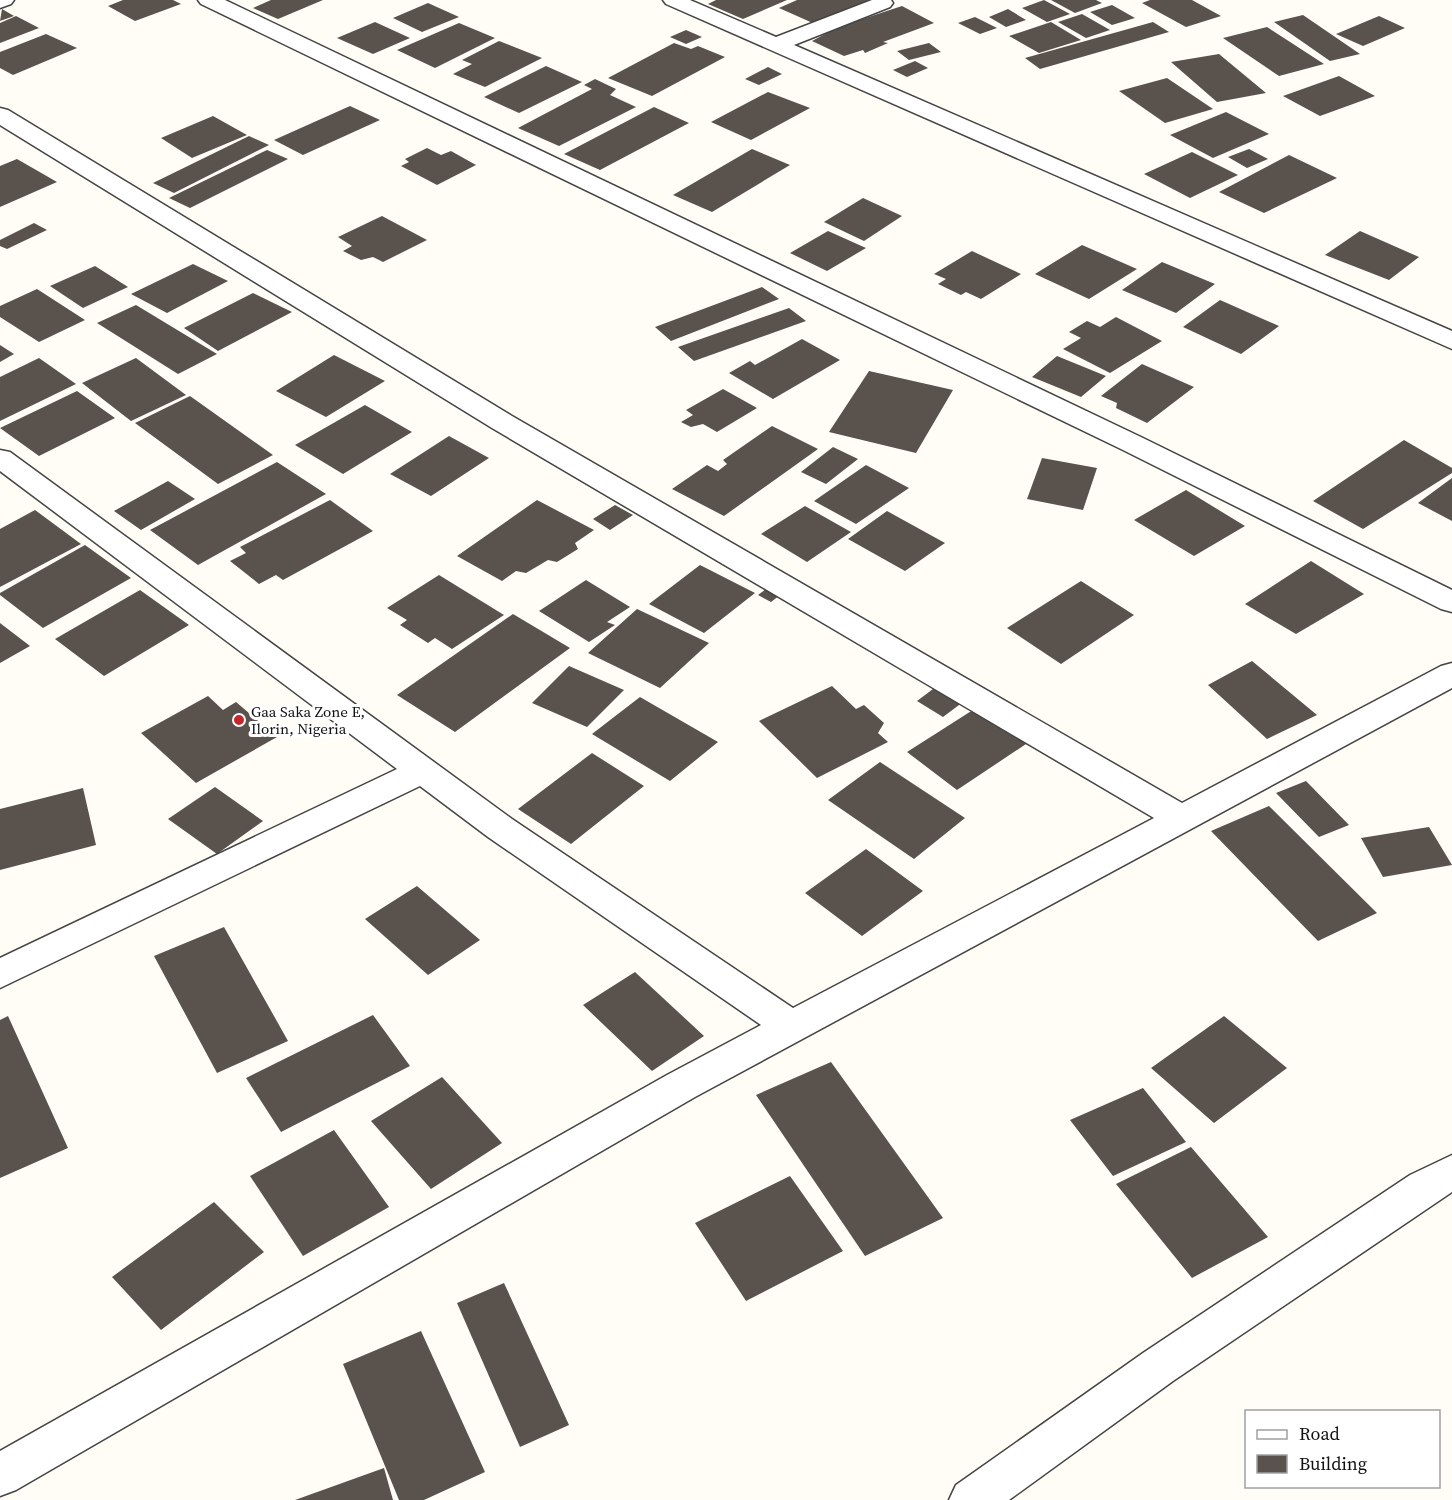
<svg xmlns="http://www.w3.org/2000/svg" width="1452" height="1500" viewBox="0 0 1452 1500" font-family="'Source Serif 4',serif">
	<rect width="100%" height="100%" fill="#fffdf5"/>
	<path fill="#5a524d" d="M 123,0 L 173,0 L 181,4 L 135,21 L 108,6 Z
		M 271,0 L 323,0 L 278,19 L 253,8 Z
		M 716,0 L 787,0 L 743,19 L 708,4 Z
		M 797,0 L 869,0 L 815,24 L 779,8 Z
		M 1044,0 L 1070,14 L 1047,22 L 1022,8 Z
		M 1051,0 L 1096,0 L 1102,3 L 1075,13 Z
		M 1150,0 L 1192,0 L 1221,16 L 1186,27 L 1142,3 Z
		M 428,3 L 459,17 L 422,32 L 393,18 Z
		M 1112,5 L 1135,18 L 1112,25 L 1090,12 Z
		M 902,6 L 934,23 L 883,42 L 888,43 L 865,53 L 863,50 L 844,56 L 812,41 L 827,33 L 820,33 Z
		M 2,9 L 14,16 L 0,21 Z
		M 1008,9 L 1026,20 L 1006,27 L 989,17 Z
		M 1082,14 L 1110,30 L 1086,38 L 1058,22 Z
		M 1303,15 L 1360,54 L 1330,61 L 1274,22 Z
		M 16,16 L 39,28 L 0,43 L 0,23 Z
		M 1379,16 L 1405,28 L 1363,46 L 1336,34 Z
		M 975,17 L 997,28 L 980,34 L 958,23 Z
		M 375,22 L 410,38 L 373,54 L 337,38 Z
		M 1051,22 L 1081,40 L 1039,53 L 1009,36 Z
		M 1153,22 L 1169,32 L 1040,69 L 1025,58 Z
		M 459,23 L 495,38 L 435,68 L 397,50 Z
		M 1267,27 L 1324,64 L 1279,76 L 1223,38 Z
		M 686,30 L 702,37 L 686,44 L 670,37 Z
		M 46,34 L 77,48 L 13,75 L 0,68 L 0,52 Z
		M 499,41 L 542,58 L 485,87 L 453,74 L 472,64 L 462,60 Z
		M 674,43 L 691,49 L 698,46 L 725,57 L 652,96 L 608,78 Z
		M 929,43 L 941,52 L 909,60 L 897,51 Z
		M 1219,54 L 1266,93 L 1217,102 L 1171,62 Z
		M 915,61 L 928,68 L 907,77 L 893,70 Z
		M 546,66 L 582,82 L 519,113 L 484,97 Z
		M 768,67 L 782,74 L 759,85 L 745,79 Z
		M 1339,76 L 1375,96 L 1320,116 L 1283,96 Z
		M 1167,78 L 1213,109 L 1165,123 L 1119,91 Z
		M 595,79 L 616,89 L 610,95 L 636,107 L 559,146 L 518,128 L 592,89 L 584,85 Z
		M 768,92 L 810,108 L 751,140 L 711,122 Z
		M 350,106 L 380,120 L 303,155 L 274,140 Z
		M 654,107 L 689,123 L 600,170 L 564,154 Z
		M 1226,112 L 1269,134 L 1213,158 L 1170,135 Z
		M 213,116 L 247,135 L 192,158 L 161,138 Z
		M 249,136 L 269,145 L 174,193 L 153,183 Z
		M 427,148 L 441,155 L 451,151 L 476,165 L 437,185 L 401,166 L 409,162 L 405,159 Z
		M 752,149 L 790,165 L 712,212 L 673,195 Z
		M 1249,149 L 1268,159 L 1247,168 L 1228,157 Z
		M 267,150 L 288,159 L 190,208 L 169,198 Z
		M 1192,152 L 1238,175 L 1190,198 L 1144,174 Z
		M 1289,155 L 1337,178 L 1264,213 L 1219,192 Z
		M 17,159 L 57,182 L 0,207 L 0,166 Z
		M 863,198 L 902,216 L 864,241 L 824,222 Z
		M 382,216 L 427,240 L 383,262 L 373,257 L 361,260 L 343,251 L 352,246 L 338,237 Z
		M 34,223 L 47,230 L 7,249 L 0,246 L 0,240 Z
		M 828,231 L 866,248 L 827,271 L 790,253 Z
		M 1360,231 L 1419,257 L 1389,280 L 1325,255 Z
		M 1082,245 L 1137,269 L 1089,299 L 1035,274 Z
		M 972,251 L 1021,274 L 981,299 L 966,292 L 961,295 L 938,284 L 946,279 L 934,274 Z
		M 1162,262 L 1215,284 L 1176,313 L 1122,290 Z
		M 193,264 L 228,281 L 167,313 L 131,294 Z
		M 95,266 L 128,287 L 83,308 L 50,286 Z
		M 762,287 L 779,299 L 671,341 L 655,327 Z
		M 37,289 L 85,320 L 39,342 L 0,317 L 0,306 Z
		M 253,293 L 292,312 L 218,351 L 184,328 Z
		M 1220,300 L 1279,326 L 1241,354 L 1183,327 Z
		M 136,305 L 217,354 L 178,374 L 97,323 Z
		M 789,308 L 806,321 L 694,361 L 678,347 Z
		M 1116,317 L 1162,341 L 1110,373 L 1063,349 L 1081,338 L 1069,332 L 1087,321 L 1100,327 Z
		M 802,339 L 840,360 L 773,399 L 729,373 L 750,361 L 755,365 Z
		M 0,345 L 14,354 L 0,362 Z
		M 334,355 L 385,381 L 326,417 L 276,391 Z
		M 1057,356 L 1106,376 L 1081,397 L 1032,377 Z
		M 39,358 L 76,384 L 0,421 L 0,377 Z
		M 136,358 L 186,395 L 131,421 L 82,383 Z
		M 1142,364 L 1194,387 L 1147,423 L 1116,408 L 1117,403 L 1101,396 Z
		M 869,371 L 953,390 L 916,453 L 829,432 Z
		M 723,389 L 757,408 L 717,432 L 703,424 L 691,427 L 681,422 L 693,415 L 686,410 Z
		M 77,391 L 115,418 L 39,456 L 0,428 Z
		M 190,396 L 273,455 L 218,484 L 135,423 Z
		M 365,405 L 412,432 L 343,474 L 295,445 Z
		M 772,426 L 818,449 L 724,516 L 672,489 L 707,465 L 718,471 L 727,464 L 723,460 Z
		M 449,436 L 489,458 L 431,496 L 390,474 Z
		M 1404,440 L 1452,468 L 1452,473 L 1363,529 L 1313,501 Z
		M 833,447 L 858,459 L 826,484 L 801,472 Z
		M 1042,458 L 1097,468 L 1083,510 L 1027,499 Z
		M 277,462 L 326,494 L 198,565 L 150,530 Z
		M 866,465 L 909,488 L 856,524 L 814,501 Z
		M 1452,478 L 1452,521 L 1418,503 Z
		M 168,481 L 195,499 L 141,530 L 114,511 Z
		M 1186,490 L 1245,526 L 1194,556 L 1134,520 Z
		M 330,500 L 373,531 L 283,580 L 276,575 L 259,584 L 230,561 L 246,553 L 240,547 Z
		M 537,500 L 594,530 L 575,543 L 578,549 L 557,562 L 548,560 L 526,573 L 516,571 L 502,581 L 457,556 Z
		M 615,505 L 633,515 L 610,530 L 593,519 Z
		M 805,506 L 851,532 L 807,562 L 761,534 Z
		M 35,510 L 81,544 L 0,587 L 0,529 Z
		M 887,511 L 945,543 L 905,571 L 848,539 Z
		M 85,545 L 131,578 L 43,628 L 0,595 L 0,593 Z
		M 1311,561 L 1364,594 L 1296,634 L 1245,604 Z
		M 700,565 L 755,593 L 704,633 L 649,604 Z
		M 439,575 L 504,615 L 452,649 L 435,638 L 428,643 L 400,625 L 407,620 L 387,608 Z
		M 586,580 L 630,607 L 607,622 L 615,625 L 589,642 L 539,611 Z
		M 1081,581 L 1134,615 L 1061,664 L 1007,628 Z
		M 771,585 L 784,592 L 771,602 L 758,595 Z
		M 140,590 L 189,625 L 104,676 L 55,639 Z
		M 637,609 L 709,643 L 660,688 L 588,653 Z
		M 513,614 L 570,648 L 455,732 L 397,695 Z
		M 0,623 L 30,646 L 0,663 Z
		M 1252,661 L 1317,715 L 1267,739 L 1208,685 Z
		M 569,666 L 624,690 L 587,727 L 532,703 Z
		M 832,686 L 856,709 L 864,705 L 884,723 L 878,733 L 888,742 L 817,778 L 759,721 Z
		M 937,686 L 963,702 L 943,717 L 917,701 Z
		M 208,696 L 223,710 L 236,702 L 277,737 L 196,783 L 141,733 Z
		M 640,697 L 718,742 L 670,781 L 592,734 Z
		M 976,708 L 1026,744 L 957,790 L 907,752 Z
		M 592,753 L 644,786 L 571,844 L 518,809 Z
		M 880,762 L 965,818 L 914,859 L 828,800 Z
		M 1306,781 L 1349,825 L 1319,837 L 1276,793 Z
		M 215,787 L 263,821 L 217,854 L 168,819 Z
		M 83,788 L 96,845 L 0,870 L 0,809 Z
		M 1269,806 L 1377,913 L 1318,941 L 1211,831 Z
		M 1429,827 L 1452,865 L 1383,877 L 1361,838 Z
		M 866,849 L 923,891 L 862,936 L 805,893 Z
		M 417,886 L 480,940 L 428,975 L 365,919 Z
		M 224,927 L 288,1041 L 217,1073 L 154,956 Z
		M 635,972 L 704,1036 L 652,1071 L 583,1005 Z
		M 373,1015 L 410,1066 L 281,1132 L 246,1078 Z
		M 8,1016 L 68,1148 L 0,1178 L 0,1020 Z
		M 1224,1016 L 1287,1068 L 1214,1123 L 1151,1068 Z
		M 831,1062 L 943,1218 L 865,1256 L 756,1095 Z
		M 442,1077 L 502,1143 L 431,1189 L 371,1121 Z
		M 1143,1088 L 1186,1142 L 1113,1176 L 1070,1120 Z
		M 334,1130 L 389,1207 L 303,1256 L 250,1176 Z
		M 1191,1147 L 1268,1237 L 1192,1278 L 1116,1184 Z
		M 790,1176 L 843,1251 L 746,1301 L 695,1223 Z
		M 214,1202 L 264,1252 L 161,1330 L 112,1277 Z
		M 504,1283 L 569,1425 L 520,1447 L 457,1303 Z
		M 421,1331 L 485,1472 L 424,1500 L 399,1500 L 343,1364 Z
		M 384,1468 L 393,1500 L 295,1500 Z"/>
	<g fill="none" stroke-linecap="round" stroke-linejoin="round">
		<g stroke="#444" stroke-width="3">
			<path id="minor" d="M 0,0 L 14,0 L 11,4 L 0,8 Z
				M 198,0 L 225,0 L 1143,438 L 1452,590 L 1452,612 L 1441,609 L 1123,450 L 201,4 Z
				M 663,0 L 690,0 L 776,37 L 872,0 L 891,0 L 893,3 L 890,7 L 794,45 L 1452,331 L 1452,349 L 666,4 Z
				M 0,108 L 8,110 L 512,416 L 1182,803 L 1441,666 L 1452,663 L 1452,688 L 695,1097 L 16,1490 L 0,1496 L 0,1451 L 667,1075 L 761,1025 L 488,837 L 420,786 L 0,988 L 0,958 L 397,769 L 0,471 L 0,450 L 10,452 L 512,819 L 793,1008 L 1154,818 L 492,428 L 0,125 Z
				M 1452,1155 L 1452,1192 L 1173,1381 L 1009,1500 L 949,1500 L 956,1485 L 1143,1353 L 1410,1175 Z"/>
		</g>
		<use href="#minor" fill="#fff" fill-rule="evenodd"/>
	</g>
	<circle fill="#c4262e" stroke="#fff" stroke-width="2" cx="239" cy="720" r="6"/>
	<g text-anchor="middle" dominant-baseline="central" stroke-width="6" stroke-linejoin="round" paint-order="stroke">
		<g font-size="15" fill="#111" stroke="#fff" text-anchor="start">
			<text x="251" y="711">Gaa Saka Zone E,<tspan x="251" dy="17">Ilorin, Nigeria</tspan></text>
		</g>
	</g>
	<rect x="1245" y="1410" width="195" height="78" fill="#ffffff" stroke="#a0a0a0" stroke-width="1.5"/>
	<rect x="1257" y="1430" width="30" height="9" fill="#ffffff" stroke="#a0a0a0" stroke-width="1.5"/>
	<text x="1299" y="1440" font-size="18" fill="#111111">Road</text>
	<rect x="1257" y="1455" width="30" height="18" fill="#5a524d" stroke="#a0a0a0" stroke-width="1.5"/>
	<text x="1299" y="1470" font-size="18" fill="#111111">Building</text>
</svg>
